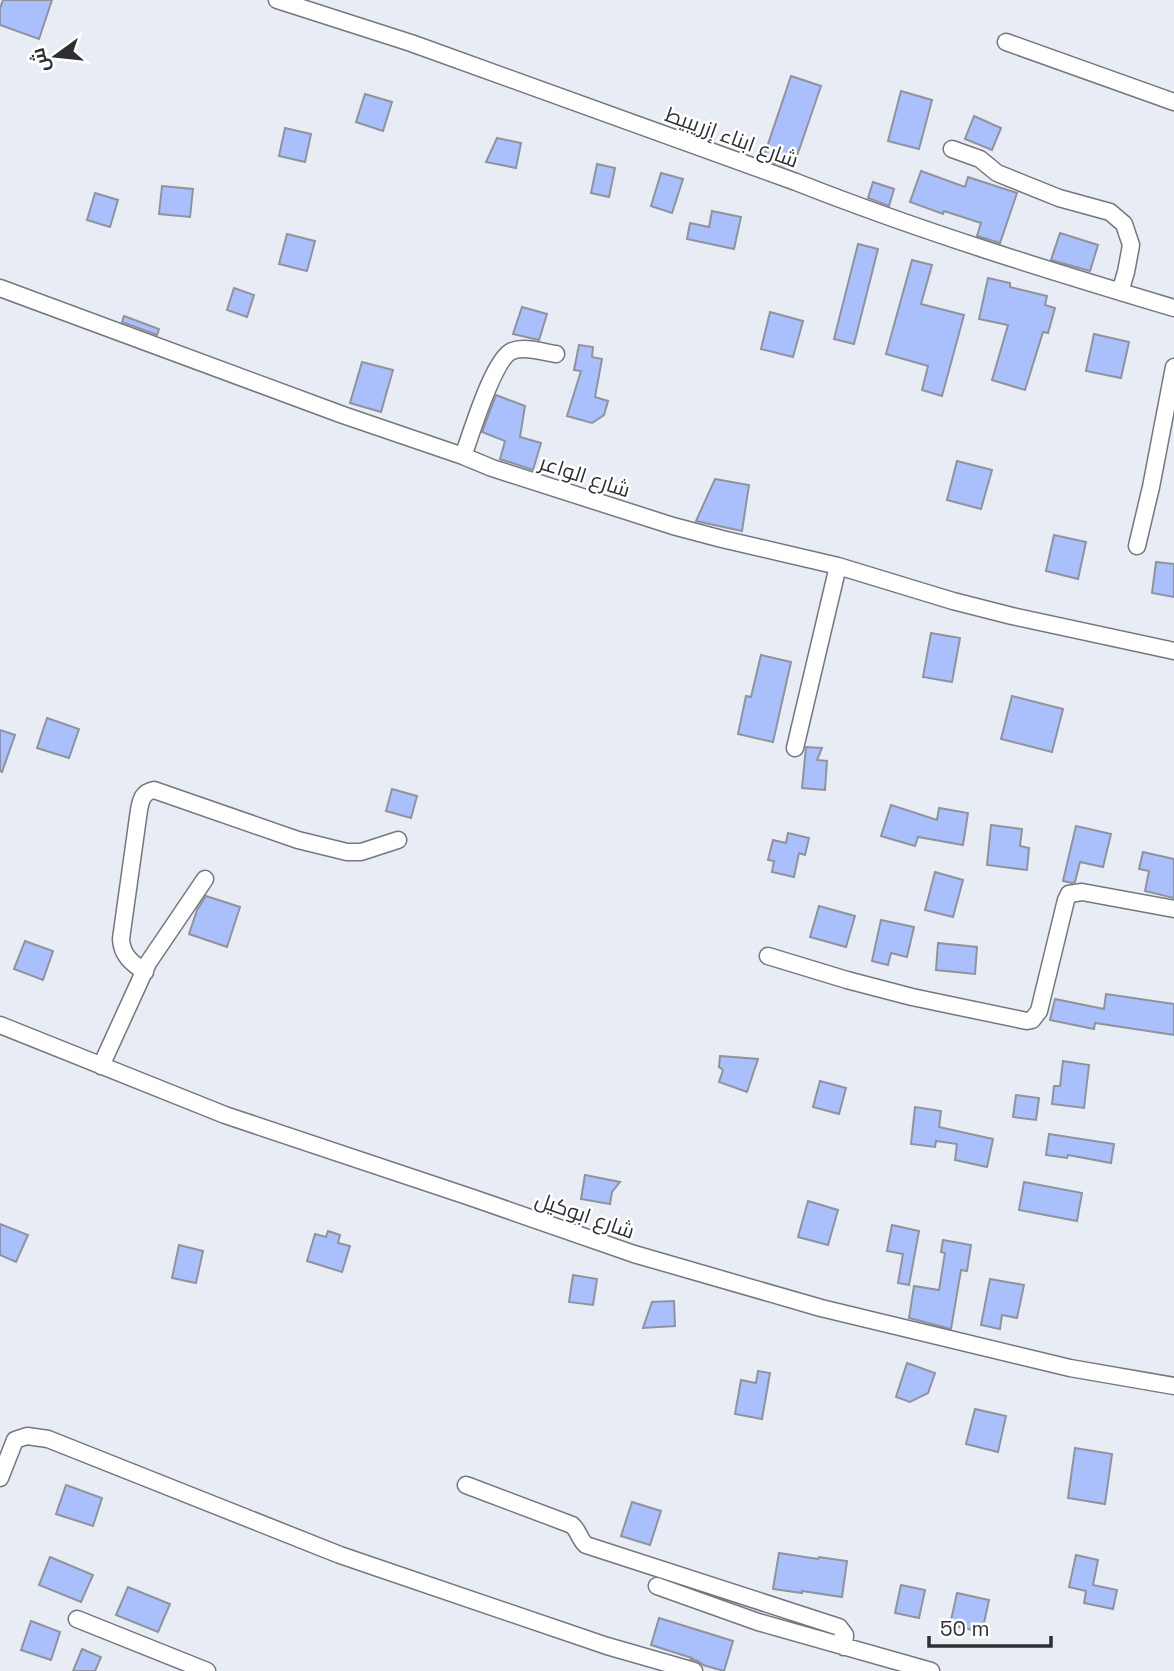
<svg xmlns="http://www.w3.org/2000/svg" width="1174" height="1671" viewBox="0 0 1174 1671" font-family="'Space Grotesk',Cairo,sans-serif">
	<rect width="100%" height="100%" fill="#e8ecf5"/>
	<path fill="#a9c0fd" stroke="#90939b" stroke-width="2" d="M 3,0 L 52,0 L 39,39 L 0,25 L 0,8 Z
		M 791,76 L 821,86 L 797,156 L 788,152 L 784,166 L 763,159 Z
		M 901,91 L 932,100 L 919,149 L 888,141 Z
		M 365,94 L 392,102 L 383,131 L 356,122 Z
		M 974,116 L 1001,128 L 992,150 L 965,139 Z
		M 285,128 L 311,134 L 305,162 L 279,156 Z
		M 497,138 L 521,143 L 516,168 L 486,162 Z
		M 597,164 L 615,168 L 609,197 L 591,193 Z
		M 921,171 L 965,187 L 968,177 L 1017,193 L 1000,243 L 977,236 L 981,223 L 944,211 L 943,214 L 910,202 Z
		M 661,173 L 683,179 L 672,213 L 651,206 Z
		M 873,182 L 894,189 L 889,206 L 868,198 Z
		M 162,186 L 193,189 L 190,217 L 159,214 Z
		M 95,193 L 118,200 L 110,227 L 87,220 Z
		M 712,211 L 741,217 L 734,249 L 687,239 L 690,223 L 709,227 Z
		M 1060,233 L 1098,245 L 1090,271 L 1051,260 Z
		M 287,234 L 315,241 L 307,271 L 279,264 Z
		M 858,244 L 878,249 L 854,344 L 834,339 Z
		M 912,260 L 932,265 L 921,304 L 964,315 L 942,396 L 922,390 L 928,366 L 886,354 Z
		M 988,278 L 1010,283 L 1010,287 L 1047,296 L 1045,305 L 1055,308 L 1048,333 L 1043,332 L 1025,390 L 992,380 L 1008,325 L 979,319 Z
		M 234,288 L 254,295 L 247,317 L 227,310 Z
		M 522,307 L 547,314 L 539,340 L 513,334 Z
		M 770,312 L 803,321 L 793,357 L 761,349 Z
		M 124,316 L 159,329 L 157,335 L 122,322 Z
		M 1094,334 L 1129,342 L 1121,378 L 1086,371 Z
		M 579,345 L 593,347 L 592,357 L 602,359 L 595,397 L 608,401 L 604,415 L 592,423 L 567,416 L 581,371 L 574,370 Z
		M 362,362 L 393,370 L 381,412 L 350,403 Z
		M 496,395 L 525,406 L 520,437 L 541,443 L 533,470 L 500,459 L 505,441 L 482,432 Z
		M 957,461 L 992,470 L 981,509 L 947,500 Z
		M 715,479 L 749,485 L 742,531 L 696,521 Z
		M 1054,535 L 1086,542 L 1078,579 L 1046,571 Z
		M 1156,562 L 1174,564 L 1174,597 L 1152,593 Z
		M 931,633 L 960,638 L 952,682 L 923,677 Z
		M 761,655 L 791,662 L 773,742 L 738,734 L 746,696 L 751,697 Z
		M 1012,696 L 1063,709 L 1052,752 L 1001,739 Z
		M 47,718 L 79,729 L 69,758 L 37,748 Z
		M 0,730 L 15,735 L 2,772 L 0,771 Z
		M 806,747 L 822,748 L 817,760 L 827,761 L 825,790 L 802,788 Z
		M 392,789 L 417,796 L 411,818 L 386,811 Z
		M 891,805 L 937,820 L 939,808 L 968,813 L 963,845 L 918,837 L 915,846 L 881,836 Z
		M 991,825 L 1022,829 L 1020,846 L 1029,848 L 1027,870 L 987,865 Z
		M 1076,826 L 1111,834 L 1103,867 L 1080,862 L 1075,882 L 1072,883 L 1063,881 Z
		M 788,833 L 809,838 L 805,855 L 799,853 L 794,877 L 772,872 L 774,861 L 768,860 L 773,840 L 786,843 Z
		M 1143,852 L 1174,859 L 1174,898 L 1145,891 L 1149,871 L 1139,869 Z
		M 935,872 L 963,880 L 953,917 L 925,910 Z
		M 206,896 L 240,907 L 227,947 L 189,934 L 197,910 Z
		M 819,906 L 855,916 L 846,947 L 810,937 Z
		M 881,920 L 914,927 L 907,957 L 891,953 L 888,965 L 872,961 Z
		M 25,941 L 53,951 L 43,980 L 14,969 Z
		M 938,943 L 977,947 L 975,974 L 936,970 Z
		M 1106,994 L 1174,1004 L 1174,1035 L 1095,1023 L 1094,1029 L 1050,1020 L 1055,999 L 1104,1009 Z
		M 720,1056 L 758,1059 L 747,1092 L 719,1082 L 723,1070 L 719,1067 Z
		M 1063,1061 L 1089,1065 L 1084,1108 L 1052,1104 L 1054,1086 L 1060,1086 Z
		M 820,1081 L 846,1088 L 839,1114 L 813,1107 Z
		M 1016,1095 L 1039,1098 L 1036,1120 L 1013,1117 Z
		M 915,1107 L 941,1111 L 939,1127 L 993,1139 L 987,1167 L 955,1160 L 957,1144 L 936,1141 L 935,1147 L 911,1144 Z
		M 1049,1134 L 1114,1144 L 1111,1163 L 1068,1155 L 1067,1158 L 1046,1155 Z
		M 585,1175 L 620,1182 L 612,1192 L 610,1204 L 581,1199 Z
		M 1024,1182 L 1082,1193 L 1077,1221 L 1019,1210 Z
		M 808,1201 L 838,1210 L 828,1245 L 798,1237 Z
		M 0,1224 L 28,1235 L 16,1262 L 0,1255 Z
		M 892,1225 L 919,1231 L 909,1285 L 898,1283 L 903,1254 L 887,1251 Z
		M 328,1231 L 340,1235 L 338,1243 L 350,1246 L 342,1272 L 307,1261 L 315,1234 L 326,1237 Z
		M 943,1240 L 971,1245 L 967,1271 L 961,1270 L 951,1329 L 909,1318 L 914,1286 L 939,1290 L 945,1253 L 941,1252 Z
		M 179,1245 L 203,1251 L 196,1283 L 172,1278 Z
		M 573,1275 L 597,1279 L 593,1305 L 569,1302 Z
		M 990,1279 L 1024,1285 L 1017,1318 L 1002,1315 L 1000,1329 L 981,1325 Z
		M 674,1301 L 675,1326 L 643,1328 L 652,1302 Z
		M 907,1363 L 935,1373 L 928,1393 L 910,1402 L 896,1397 Z
		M 758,1371 L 770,1373 L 762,1419 L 735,1414 L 741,1380 L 756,1383 Z
		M 975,1409 L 1006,1416 L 998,1452 L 966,1444 Z
		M 1075,1448 L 1112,1454 L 1105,1504 L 1068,1498 Z
		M 66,1485 L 102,1498 L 93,1526 L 56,1514 Z
		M 632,1502 L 661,1511 L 650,1545 L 621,1536 Z
		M 779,1553 L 818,1559 L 819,1557 L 847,1561 L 842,1597 L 802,1591 L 802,1593 L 773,1589 Z
		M 1076,1555 L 1098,1560 L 1093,1585 L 1117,1590 L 1113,1609 L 1084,1603 L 1086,1591 L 1069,1587 Z
		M 50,1557 L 93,1575 L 81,1602 L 39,1585 Z
		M 901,1585 L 925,1590 L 919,1618 L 895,1613 Z
		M 128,1587 L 170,1604 L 158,1632 L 116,1615 Z
		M 957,1593 L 989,1600 L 982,1632 L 950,1625 Z
		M 659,1618 L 733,1641 L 724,1671 L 703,1665 L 698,1661 L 691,1659 L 692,1658 L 651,1645 Z
		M 31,1621 L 60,1632 L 51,1660 L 21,1650 Z
		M 82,1649 L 101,1657 L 95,1671 L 73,1671 Z"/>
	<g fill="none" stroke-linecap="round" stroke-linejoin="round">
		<g stroke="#74777f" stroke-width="19">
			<path id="street" d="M 277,0 L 411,43 L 796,182 C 920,231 1047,270 1174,308
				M 1006,42 L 1174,102
				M 952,149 L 980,159 L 997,173 L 1059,198 L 1110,212 L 1124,224 L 1131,245 L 1126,272 L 1120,292
				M 0,288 L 343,415 L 463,456 L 492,468 L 673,526 L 722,539 L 838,566 L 953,601 L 1012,616 L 1174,651
				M 463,456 C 471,435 493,359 512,351 C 525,346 542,352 556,354
				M 1137,546 L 1151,487 L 1174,367
				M 795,748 L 838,566
				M 768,956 L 847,980 L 912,997 L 1027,1021 L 1032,1020 L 1039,1011 L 1066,900 L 1069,894 L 1082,892 L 1174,909
				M 145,972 C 132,963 122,956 121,939 L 139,810 C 141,799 143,792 154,790 L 298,840 L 347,852 L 361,852 L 398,840
				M 0,1025 L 225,1115 L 470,1197 L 634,1254 L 821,1308 L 1070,1368 L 1174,1386
				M 101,1066 L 148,963 L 205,879
				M 0,1478 L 15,1440 L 27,1436 L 48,1439 L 340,1555 L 607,1646 L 694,1671
				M 466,1485 L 572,1525 C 579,1531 579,1539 586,1545 L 839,1627 L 845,1635 L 844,1647
				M 657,1586 L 758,1622 L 931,1671
				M 77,1619 L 207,1671"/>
		</g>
		<use href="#street" stroke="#fff" stroke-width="16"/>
	</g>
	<g text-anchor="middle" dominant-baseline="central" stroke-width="5" stroke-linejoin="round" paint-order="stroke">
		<g font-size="21" fill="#2e2f33" stroke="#fff">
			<text transform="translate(732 137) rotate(20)">شارع ابناء إزريبيط</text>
			<text transform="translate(585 476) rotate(18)">شارع الواعر</text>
			<text transform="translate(585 1215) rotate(19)">شارع ابوكيل</text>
		</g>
	</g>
	<g transform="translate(56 56) rotate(255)" stroke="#ffffff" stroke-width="5" paint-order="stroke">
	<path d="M0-5L12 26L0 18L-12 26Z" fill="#2e2f33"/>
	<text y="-10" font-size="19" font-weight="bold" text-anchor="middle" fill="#2e2f33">ش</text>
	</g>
	<path d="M929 1636v10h122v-10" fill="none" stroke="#2e2f33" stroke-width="3.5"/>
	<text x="940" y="1636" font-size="21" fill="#2e2f33" stroke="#ffffff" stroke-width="5" paint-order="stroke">50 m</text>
</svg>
